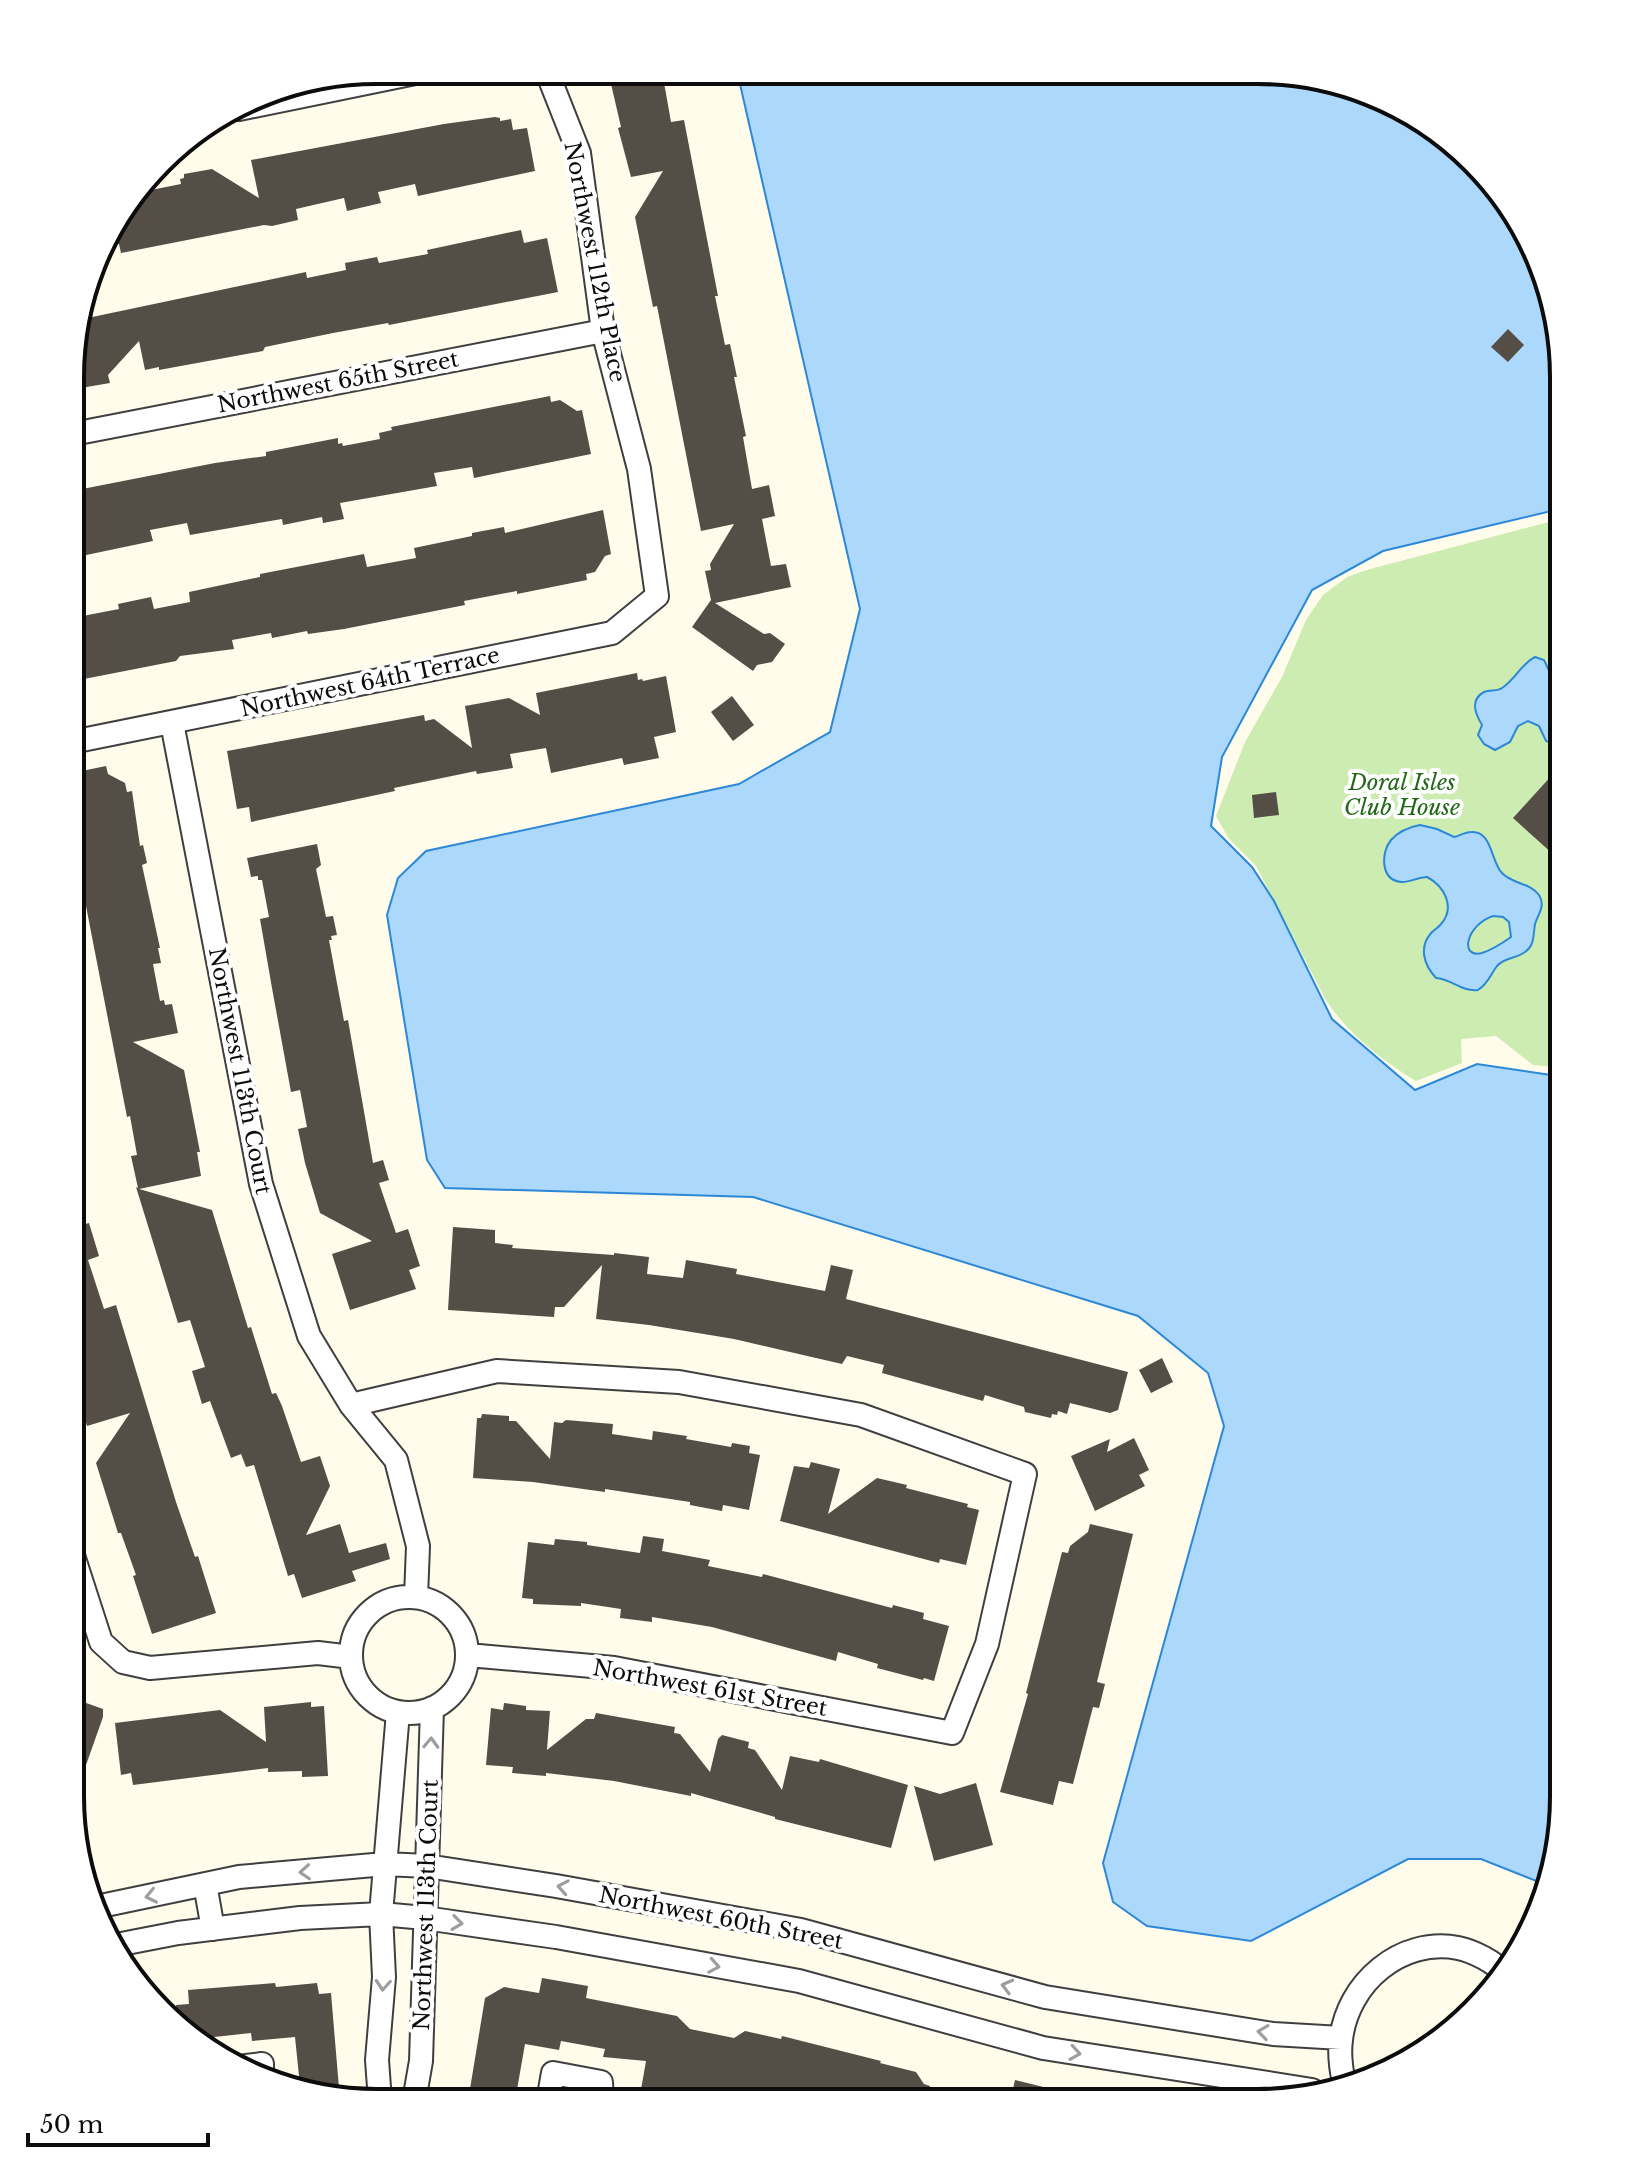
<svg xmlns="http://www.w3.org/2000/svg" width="1634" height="2173" viewBox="0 0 1634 2173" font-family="'Libre Baskerville',serif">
	<rect width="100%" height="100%" fill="#fffceb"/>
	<path fill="#ccecb1" d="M 1564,518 L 1564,1068 L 1533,1065 L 1496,1036 L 1461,1039 L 1462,1063 L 1416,1081 C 1382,1061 1349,1034 1327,1002 L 1256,866 L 1229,839 L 1216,816 L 1245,742 L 1282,677 L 1306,620 L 1323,595 L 1347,577 L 1370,569 Z"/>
	<path fill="#abd8fb" stroke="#2c88d7" stroke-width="2" fill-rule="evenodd" d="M 737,71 L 1297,73 L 1374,93 L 1443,133 L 1532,241 L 1564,377 L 1564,508 L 1383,551 L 1312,590 L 1222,757 L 1211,826 L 1252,867 L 1274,901 L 1332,1019 L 1415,1090 L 1477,1064 L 1551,1075 L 1564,1073 L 1563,1816 L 1549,1886 L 1481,1859 L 1408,1859 L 1251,1941 L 1147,1926 L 1113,1902 L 1103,1863 L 1224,1426 L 1208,1373 L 1138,1316 L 753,1197 L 445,1188 L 427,1160 L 387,915 L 398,878 L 426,851 L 739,784 L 830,732 L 860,609 Z
		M 1535,657 L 1544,660 L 1552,677 L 1564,682 L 1564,744 L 1561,746 L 1546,741 L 1539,726 L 1528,721 L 1518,726 L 1510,742 L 1495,750 L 1484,744 L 1478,735 L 1482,725 C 1476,715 1469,700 1484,692 C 1490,689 1497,692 1502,688 C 1515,680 1521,664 1535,657 Z
		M 1420,825 L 1437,829 L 1454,837 C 1459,836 1465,832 1471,832 C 1492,830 1491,862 1502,873 C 1512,884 1531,883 1539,895 C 1546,906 1538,914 1535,924 C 1533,935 1535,945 1525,952 C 1516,959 1505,957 1497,966 C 1490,975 1489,983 1478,990 C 1461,992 1452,979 1436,978 C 1424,965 1418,947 1432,932 C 1433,931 1440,926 1441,924 C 1456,907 1444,886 1427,877 C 1418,877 1409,883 1401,882 C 1380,880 1381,852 1391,840 C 1399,831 1409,827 1420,825 ZM 1493,916 L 1503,917 L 1509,922 L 1511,937 C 1504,942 1491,950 1482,953 C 1459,959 1466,925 1493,916 Z"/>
	<path fill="#554e47" d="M 608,71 L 662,71 L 671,122 L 684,120 L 718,296 L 715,296 L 725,345 L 730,344 L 737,377 L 734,377 L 746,436 L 743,437 L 752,489 L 769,485 L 775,516 L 762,519 L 771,566 L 786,564 L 791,587 L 715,603 L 764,634 L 770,633 L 785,644 L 772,662 L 757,665 L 753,671 L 692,627 L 711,600 L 705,571 L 711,570 L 710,564 L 734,524 L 701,531 L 657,306 L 653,307 L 635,217 L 663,171 L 631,177 L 618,128 L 621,127 Z
		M 495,117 L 500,118 L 500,121 L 511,119 L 513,130 L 527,128 L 535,171 L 418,196 L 415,184 L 378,192 L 381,203 L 347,211 L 344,198 L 296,209 L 298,220 L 272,226 L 264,225 L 121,253 L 119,244 L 103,247 L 111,224 L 136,193 L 181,184 L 180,179 L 184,178 L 184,174 L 212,169 L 259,198 L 251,160 L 444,124 Z
		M 521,230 L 524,243 L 547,238 L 558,292 L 389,325 L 388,323 L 333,333 L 265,347 L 263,351 L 159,370 L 159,367 L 145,370 L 139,341 L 108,375 L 110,383 L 75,389 L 73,337 L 78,320 L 306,272 L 307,278 L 346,270 L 345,263 L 377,257 L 379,263 L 428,254 L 427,250 Z
		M 1508,329 L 1524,345 L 1508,362 L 1491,347 Z
		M 550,396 L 551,402 L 560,400 L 577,411 L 582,410 L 591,454 L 474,478 L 472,467 L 434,473 L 437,486 L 340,503 L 344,519 L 323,523 L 322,517 L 283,525 L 282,519 L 190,535 L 187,523 L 150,530 L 153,541 L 72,558 L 72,491 L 215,463 L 266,456 L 266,452 L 338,438 L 338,444 L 342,443 L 343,446 L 380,439 L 379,433 L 392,430 L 391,427 Z
		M 603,510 L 611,554 L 605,556 L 595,572 L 586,574 L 587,580 L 517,594 L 517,591 L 464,601 L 465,605 L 344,629 L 308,634 L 307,631 L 272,638 L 271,633 L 232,640 L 234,649 L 180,656 L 176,661 L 84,679 L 83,676 L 72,678 L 72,618 L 119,609 L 118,604 L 151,597 L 154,609 L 190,602 L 189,592 L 260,577 L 260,574 L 364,554 L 367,567 L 416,558 L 414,548 L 472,536 L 472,533 L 504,527 L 505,533 Z
		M 637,673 L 638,680 L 642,679 L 643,681 L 666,676 L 676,732 L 654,737 L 659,758 L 624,765 L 622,758 L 551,773 L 546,748 L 510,754 L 513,768 L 477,774 L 476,771 L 394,788 L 395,791 L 251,822 L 249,807 L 237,809 L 227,751 L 424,715 L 425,721 L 434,719 L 472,748 L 465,706 L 509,698 L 540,715 L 536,693 Z
		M 732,696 L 754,725 L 733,741 L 711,712 Z
		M 106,766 L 108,774 L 125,783 L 127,792 L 132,791 L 140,846 L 143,845 L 147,863 L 142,865 L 160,948 L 158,948 L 161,963 L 153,964 L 160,1001 L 164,1000 L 165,1005 L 172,1004 L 178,1033 L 133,1042 L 184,1070 L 200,1152 L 197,1152 L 201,1176 L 139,1189 L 212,1210 L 248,1328 L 251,1327 L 272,1394 L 276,1393 L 282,1406 L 301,1462 L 320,1456 L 330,1486 L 306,1535 L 340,1524 L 349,1553 L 386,1543 L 390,1559 L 352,1571 L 356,1581 L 302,1598 L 294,1574 L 288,1576 L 254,1465 L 246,1467 L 241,1454 L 231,1458 L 210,1401 L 202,1404 L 192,1371 L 205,1367 L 190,1320 L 178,1323 L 136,1187 L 138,1188 L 131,1156 L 137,1155 L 130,1116 L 127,1117 L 86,906 L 84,906 L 77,874 L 84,872 L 72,819 L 72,773 Z
		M 1553,774 L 1564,784 L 1564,864 L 1513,818 Z
		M 1276,792 L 1279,815 L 1254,818 L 1252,795 Z
		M 317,844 L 321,865 L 316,869 L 326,917 L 333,916 L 337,935 L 331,936 L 332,940 L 329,940 L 344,1021 L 348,1020 L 373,1163 L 383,1160 L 389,1180 L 379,1183 L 396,1233 L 408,1229 L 420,1266 L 409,1270 L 416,1289 L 350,1310 L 332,1254 L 372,1241 L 320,1213 L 305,1163 L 298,1129 L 307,1127 L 300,1090 L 291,1092 L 272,988 L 260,919 L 269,917 L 262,880 L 258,880 L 258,876 L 251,877 L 247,858 Z
		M 75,1218 L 78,1226 L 89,1223 L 99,1256 L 88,1260 L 104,1309 L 116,1305 L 176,1502 L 195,1557 L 198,1556 L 216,1613 L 152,1634 L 133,1576 L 136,1575 L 121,1533 L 118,1533 L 96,1463 L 130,1413 L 87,1426 L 83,1412 L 80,1413 L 71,1385 L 71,1219 Z
		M 453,1227 L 495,1230 L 495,1243 L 513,1245 L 512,1248 L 614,1255 L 614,1253 L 649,1257 L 647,1274 L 683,1278 L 686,1260 L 737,1269 L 736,1274 L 825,1291 L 831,1265 L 853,1270 L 846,1299 L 1128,1372 L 1118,1410 L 1110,1413 L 1070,1403 L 1067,1414 L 1058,1411 L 1057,1415 L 1052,1414 L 1051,1418 L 1025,1412 L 1024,1407 L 985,1395 L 983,1401 L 882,1373 L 884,1365 L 847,1356 L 842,1364 L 734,1339 L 649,1325 L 596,1319 L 602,1265 L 564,1307 L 555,1307 L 554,1317 L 448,1310 Z
		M 1162,1358 L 1173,1382 L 1151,1393 L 1139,1370 Z
		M 482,1414 L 509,1416 L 509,1421 L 516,1421 L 550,1459 L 554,1422 L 562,1423 L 566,1420 L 613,1424 L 612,1434 L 652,1440 L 653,1431 L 687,1436 L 686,1439 L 731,1447 L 732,1443 L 750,1446 L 749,1453 L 760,1455 L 749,1510 L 723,1505 L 722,1511 L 690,1505 L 690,1502 L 605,1489 L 605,1492 L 533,1482 L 473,1478 L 477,1418 L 481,1418 Z
		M 1134,1438 L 1149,1470 L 1139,1475 L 1145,1486 L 1095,1511 L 1071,1456 L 1110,1439 L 1107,1452 Z
		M 811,1462 L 840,1469 L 828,1514 L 877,1478 L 907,1485 L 906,1488 L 968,1504 L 967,1507 L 979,1510 L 966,1565 L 940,1559 L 939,1563 L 780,1521 L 794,1466 L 809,1468 Z
		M 1090,1524 L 1133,1534 L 1097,1682 L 1105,1684 L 1099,1708 L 1093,1707 L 1073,1784 L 1059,1781 L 1053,1805 L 1000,1792 L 1028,1694 L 1026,1693 L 1062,1552 L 1068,1553 L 1070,1546 L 1088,1532 Z
		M 643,1536 L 664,1539 L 662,1551 L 710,1560 L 708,1566 L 762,1577 L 763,1574 L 892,1608 L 893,1605 L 924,1613 L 923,1619 L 949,1626 L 934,1681 L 924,1678 L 923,1680 L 877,1668 L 878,1664 L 838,1652 L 836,1661 L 712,1627 L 652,1617 L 652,1622 L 620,1618 L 621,1609 L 581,1603 L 581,1606 L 533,1604 L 533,1599 L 522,1598 L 528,1542 L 554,1545 L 555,1539 L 587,1542 L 587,1545 L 640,1553 Z
		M 75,1699 L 103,1709 L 103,1717 L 73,1802 L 70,1796 L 70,1703 L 74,1704 Z
		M 311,1702 L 311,1707 L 324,1706 L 328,1776 L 302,1777 L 302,1771 L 268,1772 L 268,1768 L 133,1785 L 131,1773 L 121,1775 L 115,1723 L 220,1710 L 266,1742 L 264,1707 Z
		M 504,1703 L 526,1706 L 526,1710 L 550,1711 L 547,1750 L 586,1719 L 594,1719 L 596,1713 L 675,1727 L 674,1733 L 680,1734 L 710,1772 L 718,1739 L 722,1735 L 749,1742 L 748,1748 L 755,1750 L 782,1790 L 790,1756 L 819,1762 L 820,1759 L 908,1785 L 891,1848 L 775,1819 L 775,1817 L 691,1793 L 691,1796 L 614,1781 L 546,1773 L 546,1776 L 512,1773 L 513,1767 L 486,1765 L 491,1708 L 503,1710 Z
		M 976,1783 L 993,1845 L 934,1861 L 914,1786 L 940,1794 Z
		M 542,1978 L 588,1986 L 586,1998 L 677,2016 L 690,2029 L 734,2038 L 745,2031 L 781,2039 L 782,2036 L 881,2061 L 880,2063 L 916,2072 L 924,2084 L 930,2086 L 927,2102 L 842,2102 L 843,2099 L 799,2088 L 797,2097 L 755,2087 L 752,2102 L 639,2101 L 646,2061 L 603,2057 L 605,2049 L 561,2041 L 559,2050 L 525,2044 L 515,2101 L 468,2101 L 485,1998 L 504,1987 L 539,1993 Z
		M 275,1983 L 276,1987 L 317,1983 L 319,1994 L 331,1993 L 340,2100 L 300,2086 L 295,2037 L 252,2041 L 251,2033 L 205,2038 L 206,2051 L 177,2025 L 176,2005 L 189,2004 L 188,1990 Z
		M 1015,2080 L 1076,2095 L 1075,2102 L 1010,2102 Z"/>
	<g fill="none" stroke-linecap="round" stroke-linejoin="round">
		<g stroke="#3f3f3f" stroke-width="26">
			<path id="street" d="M 239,109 L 430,70
				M 73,434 L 603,331
				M 172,723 L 261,1184 L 309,1336 L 351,1405 L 396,1460 L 418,1546 L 416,1597
				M 72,742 L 612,633 L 657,596 L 639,469 L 603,331 L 579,153 L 547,72 L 542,70
				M 351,1405 L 497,1371 L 679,1382 L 861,1415 L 1025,1474 L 987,1644 L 952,1733 L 614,1668 L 468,1655
				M 70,1546 L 101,1642 L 123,1662 L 150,1668 L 318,1653 L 351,1657
				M351 1655a58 58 0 1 1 116 0a58 58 0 1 1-116 0Z
				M 205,1884 L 213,1929
				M 96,1907 L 239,1877 L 385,1864 L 427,1866 L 556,1886 L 801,1930 L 1045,1997 L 1273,2034 L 1341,2038
				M 111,1946 L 178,1933 L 300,1918 L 381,1914 L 425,1918 L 556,1937 L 799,1981 L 1043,2048 L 1312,2090
				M 246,2066 L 262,2064 L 262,2072
				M 1344,2083 C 1341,2069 1339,2054 1341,2040 C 1347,1983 1401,1937 1458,1948 C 1473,1951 1495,1962 1505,1974
				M 380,2101 L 377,2060 L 384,1977 L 381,1914 L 398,1712
				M 414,2101 L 421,2061 L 432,1708
				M 548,2101 L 553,2073 L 601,2082 L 602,2101"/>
		</g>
		<use href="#street" stroke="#fff" stroke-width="22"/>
	</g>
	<defs><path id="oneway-chevron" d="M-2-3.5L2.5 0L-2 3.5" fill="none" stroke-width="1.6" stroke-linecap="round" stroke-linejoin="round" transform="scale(2)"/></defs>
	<g stroke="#9e9e9e">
		<use href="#oneway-chevron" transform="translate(431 1743) rotate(-88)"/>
		<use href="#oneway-chevron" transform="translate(305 1872) rotate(176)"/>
		<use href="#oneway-chevron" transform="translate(563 1887) rotate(-170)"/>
		<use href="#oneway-chevron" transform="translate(151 1896) rotate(168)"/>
		<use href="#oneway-chevron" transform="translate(457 1923) rotate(8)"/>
		<use href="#oneway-chevron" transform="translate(714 1966) rotate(10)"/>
		<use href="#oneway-chevron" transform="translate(383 1985) rotate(94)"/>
		<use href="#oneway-chevron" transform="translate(1007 1986) rotate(-165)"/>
		<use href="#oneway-chevron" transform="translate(1263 2032) rotate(-172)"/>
		<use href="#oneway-chevron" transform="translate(1075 2053) rotate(9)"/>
	</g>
	<g text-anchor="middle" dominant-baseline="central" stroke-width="8" stroke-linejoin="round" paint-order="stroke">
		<g font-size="22" fill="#0c0c0c" stroke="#fff">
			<text transform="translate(595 262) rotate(79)">Northwest 112th Place</text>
			<text transform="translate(338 382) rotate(-11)">Northwest 65th Street</text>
			<text transform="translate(370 682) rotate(-12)">Northwest 64th Terrace</text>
			<text transform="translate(240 1071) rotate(79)">Northwest 113th Court</text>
			<text transform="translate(710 1688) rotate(10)">Northwest 61st Street</text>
			<text transform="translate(426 1905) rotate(-88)">Northwest 113th Court</text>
			<text transform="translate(721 1918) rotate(11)">Northwest 60th Street</text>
		</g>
		<g font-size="22" font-style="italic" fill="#236818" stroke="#fff">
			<text x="1402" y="782">Doral Isles<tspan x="1402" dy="25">Club House</tspan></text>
		</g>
	</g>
	<path d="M0 0H1634V2173H0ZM377 84H1257A293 293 0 0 1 1550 377V1796A293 293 0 0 1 1257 2089H377A293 293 0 0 1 84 1796V377A293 293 0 0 1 377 84Z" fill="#fff" fill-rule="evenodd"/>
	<path fill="none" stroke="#0c0c0c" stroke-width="4" d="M377 84H1257A293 293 0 0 1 1550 377V1796A293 293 0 0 1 1257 2089H377A293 293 0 0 1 84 1796V377A293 293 0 0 1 377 84Z"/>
	<path d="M28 2133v12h180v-12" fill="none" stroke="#0c0c0c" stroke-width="4"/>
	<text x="40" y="2133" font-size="24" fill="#0c0c0c" stroke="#ffffff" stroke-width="6" paint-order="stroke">50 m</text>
</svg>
